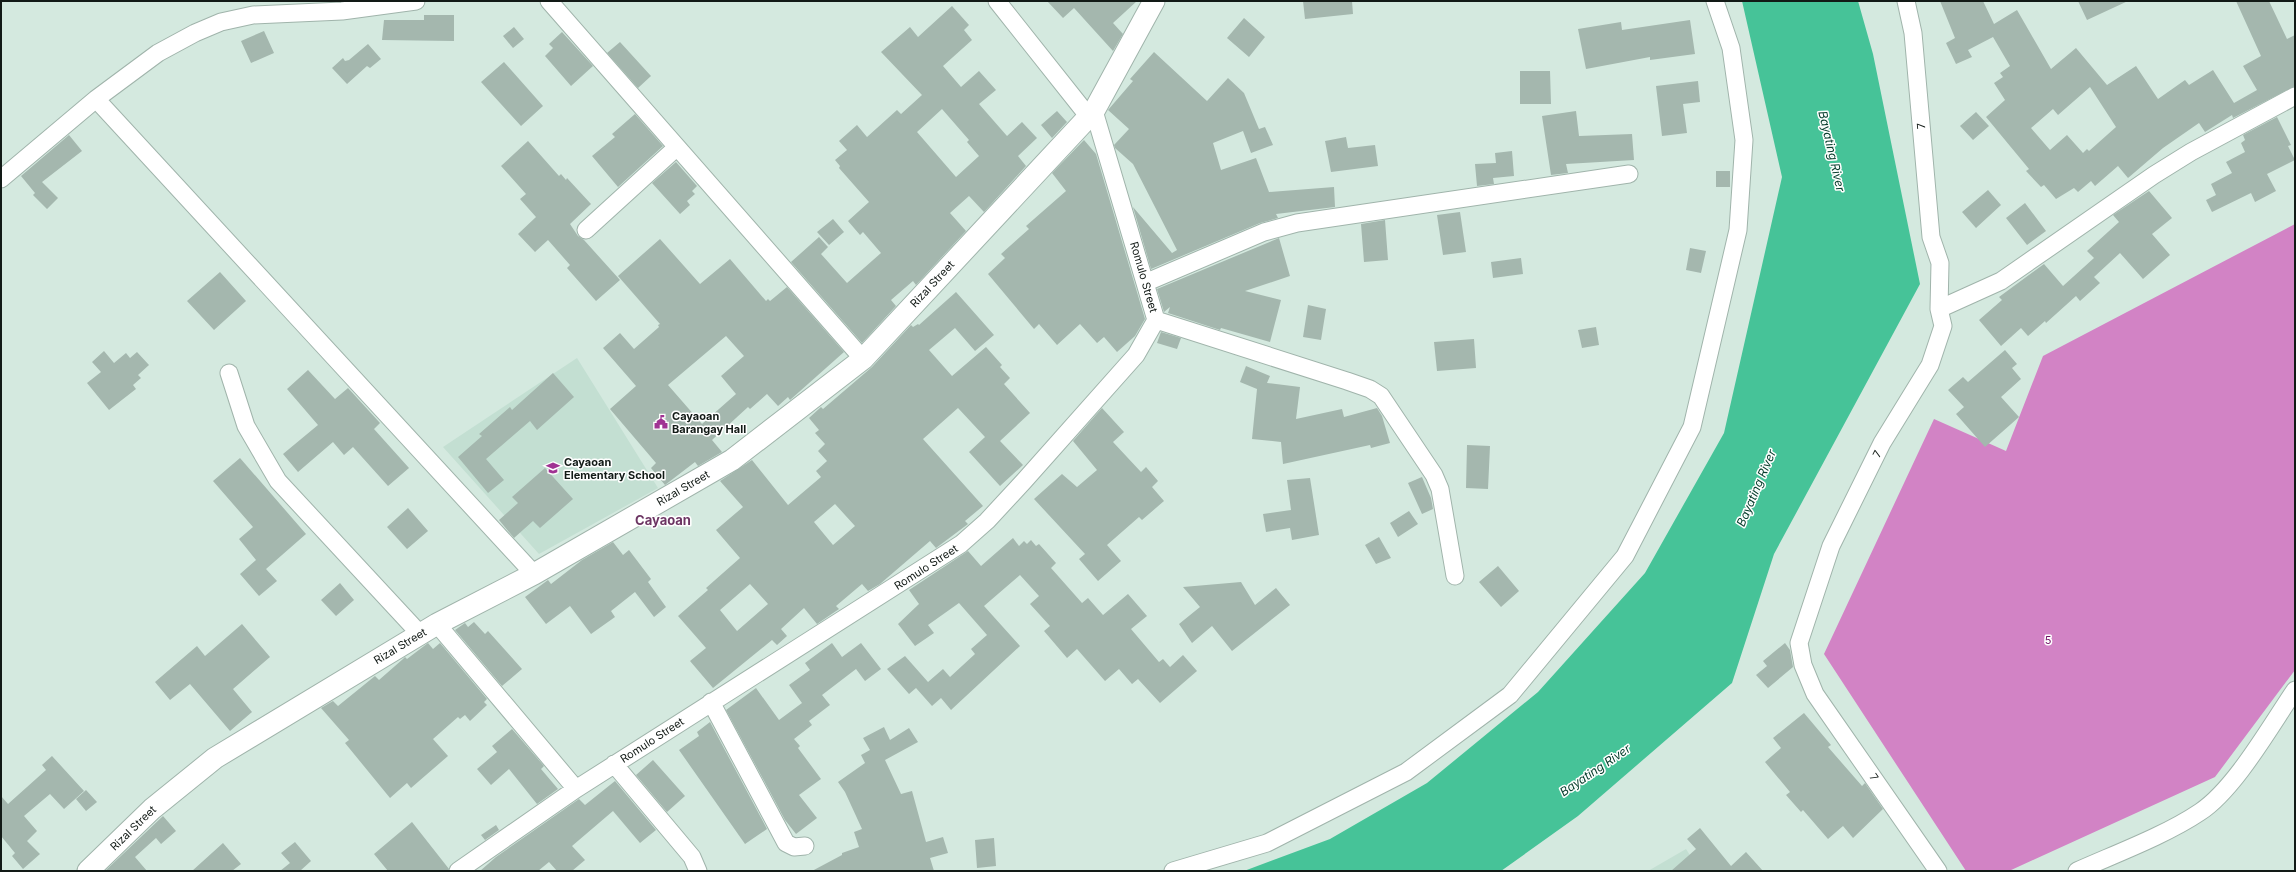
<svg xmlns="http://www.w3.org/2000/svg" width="2296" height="872" viewBox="0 0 2296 872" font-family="Inter,sans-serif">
	<rect width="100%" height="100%" fill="#d4e9df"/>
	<path fill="#c3dfd2" d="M 577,358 L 658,488 L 539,554 L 443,447 Z
		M 1686,849 L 1700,871 L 1648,871 Z"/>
	<path fill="#d283c5" d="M 2295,224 L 2295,670 L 2215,777 L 2009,871 L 1966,871 L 1824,654 L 1934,419 L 2006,451 L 2043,356 Z"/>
	<path fill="#46c398" d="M 1742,1 L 1858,1 L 1873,54 L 1920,284 L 1774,554 L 1732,683 L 1578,816 L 1501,871 L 1244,871 L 1330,839 L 1427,783 L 1538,692 L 1645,573 L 1724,433 L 1782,177 Z"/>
	<path fill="#a4b7ae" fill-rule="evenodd" d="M 1047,1 L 1137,1 L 1113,23 L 1123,34 L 1113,51 L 1074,8 L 1063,18 Z
		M 1303,1 L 1352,1 L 1353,14 L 1305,19 Z
		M 1940,1 L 1983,1 L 1994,24 L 2017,10 L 2051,69 L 2076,48 L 2107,85 L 2136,66 L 2158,99 L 2185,80 L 2189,85 L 2213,70 L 2234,103 L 2257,90 L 2243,66 L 2261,56 L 2236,1 L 2269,1 L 2287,39 L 2295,35 L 2295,86 L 2233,118 L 2232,115 L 2205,132 L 2199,123 L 2163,148 L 2128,178 L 2118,166 L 2095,186 L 2091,181 L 2078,192 L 2074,188 L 2056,199 L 2044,185 L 2041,187 L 2026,171 L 2029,169 L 1986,117 L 2005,100 L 1994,83 L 2003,77 L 2000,73 L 2010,66 L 1993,37 L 1968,50 L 1972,57 L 1956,64 L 1946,43 L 1955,38 ZM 2090,87 L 2116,127 L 2089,151 L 2087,149 L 2083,153 L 2067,135 L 2050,150 L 2031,128 L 2053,109 L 2058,115 Z
		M 2078,1 L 2128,1 L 2087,20 Z
		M 952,6 L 969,25 L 964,30 L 972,40 L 943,66 L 961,87 L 979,71 L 996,90 L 979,104 L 1007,136 L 1022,122 L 1037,138 L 1018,156 L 1026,166 L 984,212 L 969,196 L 950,213 L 966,231 L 916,285 L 913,281 L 891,300 L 896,306 L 862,343 L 791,262 L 819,237 L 828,247 L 821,254 L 847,283 L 881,253 L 863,232 L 860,235 L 848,221 L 869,202 L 839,168 L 840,166 L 835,160 L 847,150 L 839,141 L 857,125 L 867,137 L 897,110 L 901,114 L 922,95 L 881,52 L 910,27 L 918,37 ZM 942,109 L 969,140 L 967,142 L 979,156 L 956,177 L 917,132 Z
		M 424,15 L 454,15 L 454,41 L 382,40 L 384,20 L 424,20 Z
		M 1244,18 L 1265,37 L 1249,57 L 1227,38 Z
		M 1690,20 L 1695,54 L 1650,60 L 1650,57 L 1586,69 L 1578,29 L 1621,22 L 1622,30 Z
		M 514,27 L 524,39 L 513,48 L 503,36 Z
		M 264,31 L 274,53 L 251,63 L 241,41 Z
		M 562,32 L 593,66 L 571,86 L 545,56 L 553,48 L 549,44 Z
		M 620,42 L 651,76 L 638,88 L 607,53 Z
		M 368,44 L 381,59 L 370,68 L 367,66 L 347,84 L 332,68 L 343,58 L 345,61 L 349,60 Z
		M 1154,52 L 1207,101 L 1228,78 L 1244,93 L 1259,129 L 1265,127 L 1273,145 L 1251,153 L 1243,131 L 1213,143 L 1221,170 L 1256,158 L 1269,192 L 1334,187 L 1335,207 L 1276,214 L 1278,218 L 1260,223 L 1151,269 L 1133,207 L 1172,253 L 1177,250 L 1133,164 L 1115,148 L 1114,145 L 1129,129 L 1108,110 L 1133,81 L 1130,79 Z
		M 504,62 L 543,106 L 521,126 L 481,82 Z
		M 1520,71 L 1550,71 L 1551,104 L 1520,104 Z
		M 1698,81 L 1700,102 L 1683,104 L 1687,133 L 1662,136 L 1656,86 Z
		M 1057,111 L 1067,122 L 1052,138 L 1041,125 Z
		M 1576,111 L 1579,136 L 1632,134 L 1634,160 L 1566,164 L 1568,173 L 1551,175 L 1542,116 Z
		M 1976,112 L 1989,126 L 1973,140 L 1960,126 Z
		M 635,114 L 663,146 L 618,187 L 592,156 L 615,137 L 612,134 Z
		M 2277,117 L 2291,145 L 2288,146 L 2295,160 L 2267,174 L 2276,191 L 2255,202 L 2251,193 L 2212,212 L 2206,200 L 2216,195 L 2211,184 L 2232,173 L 2226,162 L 2245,152 L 2241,143 L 2245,140 L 2243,135 Z
		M 69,135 L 82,151 L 42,182 L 58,198 L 47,209 L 33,195 L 35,193 L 21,176 Z
		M 1346,137 L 1348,148 L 1375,145 L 1378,166 L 1331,172 L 1325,141 Z
		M 1084,140 L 1096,154 L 1145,319 L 1135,336 L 1117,352 L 1104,337 L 1097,343 L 1080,324 L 1057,345 L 1039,324 L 1034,329 L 988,274 L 1005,258 L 1001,254 L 1029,229 L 1026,226 L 1066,191 L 1052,173 Z
		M 528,141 L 559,176 L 561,174 L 566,180 L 567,178 L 591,204 L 570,224 L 578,236 L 584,240 L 620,280 L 596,301 L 567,268 L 570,265 L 548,240 L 535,252 L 518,234 L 536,217 L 520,199 L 526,194 L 501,166 Z
		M 1512,151 L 1514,176 L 1493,178 L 1494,184 L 1477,186 L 1475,164 L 1496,163 L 1495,153 Z
		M 676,162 L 697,186 L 692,191 L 695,194 L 687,201 L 690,205 L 680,214 L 652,183 Z
		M 1716,171 L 1730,171 L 1730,187 L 1716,187 Z
		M 1988,190 L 2001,205 L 1976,228 L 1962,212 Z
		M 2149,191 L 2172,218 L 2152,234 L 2170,255 L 2143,279 L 2120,253 L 2094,277 L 2100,283 L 2080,301 L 2076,296 L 2046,323 L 2045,321 L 2028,336 L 2021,328 L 2001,346 L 1979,320 L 2002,300 L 1999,297 L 2044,264 L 2063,286 L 2094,258 L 2087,251 L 2119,222 L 2113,215 Z
		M 2025,203 L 2046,231 L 2027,245 L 2006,218 Z
		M 1460,212 L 1466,252 L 1443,255 L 1437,215 Z
		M 833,219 L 844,232 L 829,245 L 817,232 Z
		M 1385,220 L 1388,260 L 1364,262 L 1361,224 Z
		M 1279,238 L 1290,276 L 1245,291 L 1281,300 L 1270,342 L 1221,328 L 1220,330 L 1168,313 L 1170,307 L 1164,312 L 1157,289 Z
		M 660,239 L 700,284 L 730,259 L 766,301 L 768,299 L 770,301 L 787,287 L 844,352 L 790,400 L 788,397 L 778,406 L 767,394 L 750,409 L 748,407 L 712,440 L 722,452 L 698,466 L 695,462 L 665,485 L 651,468 L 656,463 L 610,409 L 636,386 L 603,348 L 620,333 L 634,349 L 659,327 L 658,325 L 660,324 L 618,276 ZM 726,336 L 744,356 L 721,376 L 736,394 L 702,424 L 668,385 Z
		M 1690,248 L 1706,251 L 1701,273 L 1686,270 Z
		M 1521,258 L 1523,274 L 1493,278 L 1491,262 Z
		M 220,272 L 246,301 L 214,330 L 187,301 Z
		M 956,292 L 994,335 L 975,351 L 955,328 L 929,350 L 952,376 L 986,347 L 1002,365 L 1000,367 L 1010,378 L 1004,384 L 1030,413 L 1000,441 L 1023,465 L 1000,486 L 969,452 L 985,437 L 958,408 L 923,439 L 983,506 L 965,521 L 968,524 L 936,548 L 930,541 L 880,584 L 868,591 L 862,584 L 836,606 L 839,609 L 817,624 L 804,608 L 781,629 L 787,636 L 777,645 L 772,640 L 713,688 L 690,661 L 706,648 L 678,616 L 708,590 L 706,588 L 740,558 L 716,530 L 743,507 L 720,481 L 752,460 L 788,505 L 821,477 L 816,471 L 827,461 L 818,451 L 825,444 L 815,433 L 819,430 L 809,418 L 821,407 L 823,409 L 872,367 L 911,325 L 913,327 L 918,324 L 919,325 ZM 835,504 L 855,526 L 833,545 L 814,522 ZM 750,584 L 768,604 L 737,631 L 720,610 Z
		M 1308,305 L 1326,309 L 1321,340 L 1303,337 Z
		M 1596,327 L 1599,345 L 1582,348 L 1578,330 Z
		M 1161,332 L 1181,338 L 1177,349 L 1157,343 Z
		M 1474,339 L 1476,368 L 1437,371 L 1434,342 Z
		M 2005,350 L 2017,364 L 2012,368 L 2021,379 L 2001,397 L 2019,417 L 1985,447 L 1956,414 L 1964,407 L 1948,390 L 1963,377 L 1968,382 Z
		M 104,351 L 114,363 L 126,353 L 130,358 L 137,352 L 149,365 L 138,375 L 141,378 L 133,385 L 136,389 L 109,410 L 87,383 L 101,372 L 92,362 Z
		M 1246,366 L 1270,376 L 1267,383 L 1300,387 L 1296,419 L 1342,409 L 1344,417 L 1377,408 L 1382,416 L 1390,443 L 1371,448 L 1370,445 L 1283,464 L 1281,442 L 1252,439 L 1257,389 L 1240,382 Z
		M 308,370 L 335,399 L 348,388 L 380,423 L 374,429 L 409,468 L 388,486 L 353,447 L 344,455 L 333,442 L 298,472 L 283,454 L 318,425 L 287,389 Z
		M 553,373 L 574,397 L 537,430 L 530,421 L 486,459 L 504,480 L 488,493 L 458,457 L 482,436 L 479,434 L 510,407 L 512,410 Z
		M 1102,408 L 1124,432 L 1113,442 L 1141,472 L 1146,467 L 1158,481 L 1152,487 L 1164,501 L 1142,520 L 1139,517 L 1107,545 L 1121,561 L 1098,581 L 1079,559 L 1085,554 L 1034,499 L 1062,474 L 1077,487 L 1097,470 L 1073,441 Z
		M 1467,445 L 1490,446 L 1488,489 L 1466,488 Z
		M 240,458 L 306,534 L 266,569 L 277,581 L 259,596 L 240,574 L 256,560 L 239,539 L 253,527 L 213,481 Z
		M 545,468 L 573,499 L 540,528 L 533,521 L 514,538 L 499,520 L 518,503 L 512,497 Z
		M 1422,477 L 1431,498 L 1433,509 L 1422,514 L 1408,483 Z
		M 1310,478 L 1319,535 L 1292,540 L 1290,528 L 1266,532 L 1263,514 L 1291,510 L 1287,480 Z
		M 408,508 L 428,531 L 407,549 L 387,527 Z
		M 1409,511 L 1418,524 L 1398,537 L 1390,523 Z
		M 1379,537 L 1391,558 L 1376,564 L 1365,545 Z
		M 1013,538 L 1019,546 L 1024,541 L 1027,544 L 1031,540 L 1036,546 L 1039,544 L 1056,563 L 1051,568 L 1082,603 L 1088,598 L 1103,615 L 1128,594 L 1147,616 L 1131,629 L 1159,662 L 1163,659 L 1170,667 L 1183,655 L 1197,671 L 1160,703 L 1138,679 L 1132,684 L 1119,669 L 1105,681 L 1077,649 L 1067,658 L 1044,631 L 1050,626 L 1030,604 L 1039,596 L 1020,575 L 984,606 L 1020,646 L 951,710 L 941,698 L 932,706 L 916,688 L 909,694 L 887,669 L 905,656 L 928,682 L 943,669 L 950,677 L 975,654 L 971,649 L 987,635 L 959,603 L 928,625 L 934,633 L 915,646 L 898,624 L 919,604 L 909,590 L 968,551 L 981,566 Z
		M 613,542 L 623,555 L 629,550 L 651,579 L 648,582 L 666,607 L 654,617 L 635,592 L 611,611 L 615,617 L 591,634 L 570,606 L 546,624 L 525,597 L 548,580 L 551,584 L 582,560 Z
		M 1498,566 L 1519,591 L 1501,607 L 1479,582 Z
		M 1241,582 L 1255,605 L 1276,588 L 1290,605 L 1232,651 L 1212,626 L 1192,643 L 1179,624 L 1200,607 L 1183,587 Z
		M 340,583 L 354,600 L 336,616 L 321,600 Z
		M 474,622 L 485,634 L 488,631 L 522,669 L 502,686 L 455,630 L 465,623 L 468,627 Z
		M 242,624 L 270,657 L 233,689 L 252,712 L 230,731 L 190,684 L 170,700 L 155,682 L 197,646 L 205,656 Z
		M 428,643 L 433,649 L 440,643 L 487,699 L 484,702 L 487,705 L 470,721 L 465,715 L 460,719 L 458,717 L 433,739 L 448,756 L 411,788 L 407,783 L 390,798 L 345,743 L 349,740 L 321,708 L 333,701 L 338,706 L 375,676 L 379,680 L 403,659 L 405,657 L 407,659 Z
		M 832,643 L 842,657 L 861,643 L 881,669 L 865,681 L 856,669 L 822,695 L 830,705 L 809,721 L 812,725 L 794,739 L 800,746 L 798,748 L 821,779 L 799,795 L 817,818 L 796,834 L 785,820 L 726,710 L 756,688 L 779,720 L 802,703 L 789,685 L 810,670 L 805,663 Z
		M 1785,643 L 1790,650 L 1793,667 L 1768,688 L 1756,675 L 1767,666 L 1763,661 Z
		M 1804,713 L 1831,745 L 1828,747 L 1862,786 L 1865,783 L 1883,809 L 1853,838 L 1843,826 L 1828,839 L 1803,810 L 1801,812 L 1786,795 L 1790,792 L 1765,762 L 1781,748 L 1773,738 Z
		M 710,722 L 767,829 L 745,844 L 679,750 L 699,736 L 697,732 Z
		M 884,727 L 890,740 L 909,728 L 918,742 L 885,760 L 901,794 L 912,791 L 926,842 L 943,837 L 948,853 L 930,858 L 934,871 L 812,871 L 842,855 L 842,853 L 859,847 L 854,832 L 862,829 L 845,792 L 838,782 L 865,763 L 861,755 L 870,750 L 863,738 Z
		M 512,729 L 544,766 L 541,769 L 558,789 L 537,804 L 509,769 L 491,785 L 477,769 L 497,752 L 492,746 Z
		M 52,756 L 84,791 L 64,809 L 50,794 L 24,816 L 37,831 L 27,841 L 40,854 L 23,869 L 12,856 L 15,853 L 1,836 L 1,796 L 8,804 L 46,770 L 42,765 Z
		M 653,760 L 685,796 L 667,812 L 636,775 Z
		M 615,781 L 656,830 L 640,843 L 613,811 L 572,846 L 585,860 L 572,871 L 557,871 L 549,862 L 538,871 L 480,871 L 496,857 L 579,799 L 585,805 Z
		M 86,790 L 97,802 L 86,811 L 76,799 Z
		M 163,816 L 176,831 L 161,844 L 156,838 L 135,857 L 147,871 L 105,871 Z
		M 412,822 L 449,869 L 448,871 L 388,871 L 374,854 Z
		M 496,825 L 499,830 L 485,840 L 481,835 Z
		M 1700,828 L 1731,866 L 1746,852 L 1763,871 L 1671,871 L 1696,849 L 1687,839 Z
		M 994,838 L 996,866 L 977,868 L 975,840 Z
		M 295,842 L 311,861 L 300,871 L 280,871 L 290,863 L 281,853 Z
		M 223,843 L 241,864 L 232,871 L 192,871 Z"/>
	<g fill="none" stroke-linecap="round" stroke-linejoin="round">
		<g stroke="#a0b4ab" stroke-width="19">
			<path id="minor" d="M 549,1 L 863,359
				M 997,1 L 1089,117
				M 1906,1 L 1913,33 L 1931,237 L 1940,263 L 1939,309 L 1943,326 L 1930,365 L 1882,443 L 1831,546 L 1799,643 L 1803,665 L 1815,694 L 1938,871
				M 96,99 L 534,574
				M 1,179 L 96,99 L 158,53 L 195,33 L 221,22 L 253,15 L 342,11 L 416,1
				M 586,230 L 676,148
				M 1147,282 L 1264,232 L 1297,223 L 1629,174
				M 1939,309 L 2001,281 L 2154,175 L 2191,152 L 2295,96
				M 1156,320 L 1347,381 L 1370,389 L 1381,396 L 1434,475 L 1440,489 L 1455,576
				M 229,373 L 246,426 L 278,481 L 420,634
				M 437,624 L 576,789
				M 711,702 L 786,843 L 794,847 L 805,846
				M 614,764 L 692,857 L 698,871
				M 458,871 L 576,789 L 961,544 L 987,521 L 1024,481 L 1136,355 L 1156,320 L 1094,111
				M 1173,871 L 1267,843 L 1406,772 L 1510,695 L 1625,556 L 1692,427 L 1738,230 L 1744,140 L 1731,48 L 1715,1
				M 2077,871 C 2115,854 2166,835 2200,812 C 2235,789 2271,725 2295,690"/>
		</g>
		<g stroke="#a0b4ab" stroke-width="23">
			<path id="tertiary" d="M 88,871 L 152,809 L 215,758 L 437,624 L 534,574 L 732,460 L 863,359 L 1094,111 L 1154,1"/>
		</g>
		<use href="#minor" stroke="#fff" stroke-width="17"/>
		<use href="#tertiary" stroke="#fff" stroke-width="21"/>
	</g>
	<defs>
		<g id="civic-bare" transform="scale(1.08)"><path d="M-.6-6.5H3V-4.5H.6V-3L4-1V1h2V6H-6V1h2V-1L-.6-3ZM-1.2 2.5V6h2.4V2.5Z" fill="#a03393" stroke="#fff" stroke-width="2.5" paint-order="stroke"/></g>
		<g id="school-bare" transform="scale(1.08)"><path d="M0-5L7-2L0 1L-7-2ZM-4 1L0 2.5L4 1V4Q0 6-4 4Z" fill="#a03393" stroke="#fff" stroke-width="2.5" paint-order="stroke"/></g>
	</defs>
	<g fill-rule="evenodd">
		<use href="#civic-bare" x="661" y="422"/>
		<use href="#school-bare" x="553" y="468"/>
	</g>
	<g text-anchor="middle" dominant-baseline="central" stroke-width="3" stroke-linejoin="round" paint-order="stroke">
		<g font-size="11" fill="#121a16" stroke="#fff">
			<text transform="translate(1921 126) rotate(-95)">7</text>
			<text transform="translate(1144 277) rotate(74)">Romulo Street</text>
			<text transform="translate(932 284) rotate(-47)">Rizal Street</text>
			<text transform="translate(1877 454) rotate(-63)">7</text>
			<text transform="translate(683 488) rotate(-30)">Rizal Street</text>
			<text transform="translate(926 567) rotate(-33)">Romulo Street</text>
			<text transform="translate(400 646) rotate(-31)">Rizal Street</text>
			<text transform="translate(652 740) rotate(-33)">Romulo Street</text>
			<text transform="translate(1874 777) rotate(56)">7</text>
			<text transform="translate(133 828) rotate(-44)">Rizal Street</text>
		</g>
		<g font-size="11" font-weight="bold" fill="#121a16" stroke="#fff" text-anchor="start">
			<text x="672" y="416">Cayaoan<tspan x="672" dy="13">Barangay Hall</tspan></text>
			<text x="564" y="462">Cayaoan<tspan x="564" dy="13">Elementary School</tspan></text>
		</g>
		<g font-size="11" fill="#700f65" stroke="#fff">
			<text x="2048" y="640">5</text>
		</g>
		<g font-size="12" font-style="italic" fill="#09402f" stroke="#fff">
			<text transform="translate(1832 151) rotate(77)">Bayating River</text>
			<text transform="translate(1756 488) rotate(-67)">Bayating River</text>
			<text transform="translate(1595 770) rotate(-34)">Bayating River</text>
		</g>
		<g font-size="13" font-weight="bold" fill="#6c3563" stroke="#fff">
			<text x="663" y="520">Cayaoan</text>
		</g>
	</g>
	<rect width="2296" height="872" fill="none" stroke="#121a16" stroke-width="4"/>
</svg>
